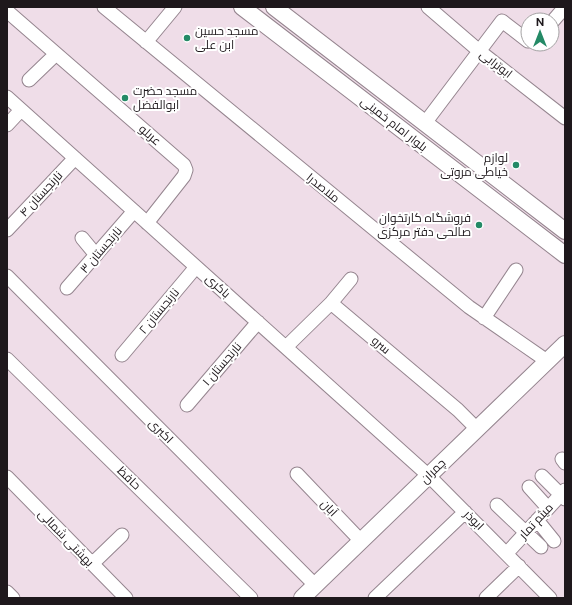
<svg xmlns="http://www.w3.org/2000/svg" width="572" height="605" viewBox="0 0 572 605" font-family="'Public Sans',Cairo,sans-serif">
	<rect width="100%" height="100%" fill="#efdde8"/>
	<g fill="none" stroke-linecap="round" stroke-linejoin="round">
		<g stroke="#95858f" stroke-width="15">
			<path id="minor" d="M 104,7 L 469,307 L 547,361
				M 428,7 L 478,50 L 565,118
				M 7,11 L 184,165 L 186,170 L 184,176 L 147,223
				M 552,22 L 565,7
				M 146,42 L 175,7
				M 29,80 L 56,54
				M 7,97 L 429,476 L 550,598
				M 425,123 L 502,21 L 528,41
				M 7,125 L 21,110
				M 7,230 L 75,158
				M 82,238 L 96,255
				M 7,276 L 315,585
				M 67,288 L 134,211
				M 331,303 L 351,279
				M 484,318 L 516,270
				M 286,347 L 331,303 L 458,410 L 477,429
				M 122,355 L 196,267
				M 7,359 L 251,598
				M 187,405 L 258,322
				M 562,459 L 565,463
				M 297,474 L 361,541
				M 542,476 L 565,499
				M 7,477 L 126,598
				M 529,487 L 548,508
				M 497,505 L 541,547
				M 537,520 L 554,541
				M 507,553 L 565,490
				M 92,564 L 122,535
				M 7,592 L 13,598
				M 375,598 L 465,512
				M 486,598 L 519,566"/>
		</g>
		<g stroke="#95858f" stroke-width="18">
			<path id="major" d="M 242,7 L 565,255
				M 274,7 L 565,231
				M 302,598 L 565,344"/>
		</g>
		<use href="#minor" stroke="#fff" stroke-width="13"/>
		<use href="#major" stroke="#fff" stroke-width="16"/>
	</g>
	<g fill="#248a66" stroke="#fff" stroke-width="1.5">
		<circle cx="187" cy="38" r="4"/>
		<circle cx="125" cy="98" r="4"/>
		<circle cx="516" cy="165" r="4"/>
		<circle cx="479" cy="225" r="4"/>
	</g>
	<g text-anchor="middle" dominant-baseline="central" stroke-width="4" stroke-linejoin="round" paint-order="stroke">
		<g font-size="12" fill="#1e181c" stroke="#fff" text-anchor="start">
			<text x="195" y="31">مسجد حسین<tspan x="195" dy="14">ابن علی</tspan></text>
			<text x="133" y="91">مسجد حضرت<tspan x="133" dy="14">ابوالفضل</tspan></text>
			<text x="508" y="158" text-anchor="end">لوازم<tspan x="508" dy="14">خیاطی مروتی</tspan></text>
			<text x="471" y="218" text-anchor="end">فروشگاه کارتخوان<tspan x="471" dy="14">صالحی دفتر مرکزی</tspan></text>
		</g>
		<g font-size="12" fill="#1e181c" stroke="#fff">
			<text transform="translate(496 64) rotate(38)">ابوترابی</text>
			<text transform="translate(394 124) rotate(38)">بلوار امام خمینی</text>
			<text transform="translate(150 135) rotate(41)">عربلو</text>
			<text transform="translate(323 188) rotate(39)">ملاصدرا</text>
			<text transform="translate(41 194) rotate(-47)">نارنجستان ۴</text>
			<text transform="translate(101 250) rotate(-49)">نارنجستان ۳</text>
			<text transform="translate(218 286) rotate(42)">باکری</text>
			<text transform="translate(159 311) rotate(-50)">نارنجستان ۲</text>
			<text transform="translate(381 345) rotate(40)">سرو</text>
			<text transform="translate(222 364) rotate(-49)">نارنجستان ۱</text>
			<text transform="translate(161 431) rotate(45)">اکبری</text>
			<text transform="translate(433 471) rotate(-44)">چمران</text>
			<text transform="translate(129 478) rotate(44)">حافظ</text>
			<text transform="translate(329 508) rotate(46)">آبان</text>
			<text transform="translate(474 520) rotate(45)">ابوذر</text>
			<text transform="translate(536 521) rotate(-47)">میثم تمار</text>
			<text transform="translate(66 538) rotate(46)">بهشتی شمالی</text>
		</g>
	</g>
	<rect width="572" height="605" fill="none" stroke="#1e181c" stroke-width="16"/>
	<g transform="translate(540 32)"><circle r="19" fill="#ffffff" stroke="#a5a3a4"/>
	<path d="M0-3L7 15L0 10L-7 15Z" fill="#248a66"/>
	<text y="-6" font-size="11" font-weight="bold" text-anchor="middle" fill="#1e181c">N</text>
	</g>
</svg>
